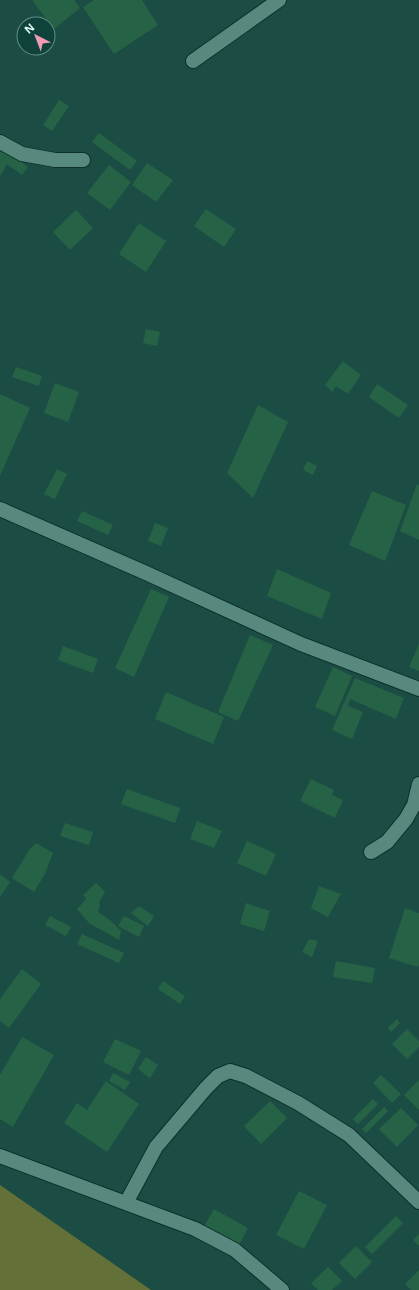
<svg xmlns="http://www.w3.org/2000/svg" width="419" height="1290" viewBox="0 0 419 1290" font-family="'Noto Sans',sans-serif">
	<rect width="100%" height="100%" fill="#1c4d44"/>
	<path fill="#637038" d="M 0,1185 L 151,1290 L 0,1290 Z"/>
	<path fill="#266245" d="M 32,0 L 74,0 L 80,8 L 54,29 Z
		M 94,0 L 142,0 L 158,25 L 114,54 L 83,7 Z
		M 59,100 L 69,106 L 52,131 L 43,125 Z
		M 99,133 L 137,161 L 130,170 L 92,142 Z
		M 0,147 L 28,167 L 22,175 L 7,164 L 0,176 Z
		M 147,163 L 173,180 L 156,202 L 132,185 Z
		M 109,165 L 131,182 L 110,210 L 87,193 Z
		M 206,209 L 236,229 L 224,247 L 194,226 Z
		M 76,210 L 93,228 L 70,250 L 53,232 Z
		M 139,223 L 166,241 L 146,272 L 119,254 Z
		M 146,329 L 160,332 L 157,346 L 143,343 Z
		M 343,361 L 361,375 L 348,394 L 336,386 L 332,392 L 325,385 Z
		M 16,367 L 42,376 L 39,386 L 12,377 Z
		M 55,383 L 79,392 L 68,422 L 44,413 Z
		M 377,384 L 408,405 L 399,418 L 369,397 Z
		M 0,394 L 30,408 L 0,476 Z
		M 258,405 L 288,422 L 253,498 L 227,473 Z
		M 307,461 L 317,466 L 313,475 L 303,470 Z
		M 57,469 L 67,474 L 55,499 L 44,494 Z
		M 417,484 L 419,485 L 419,540 L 400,531 Z
		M 372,491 L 406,505 L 385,561 L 349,545 Z
		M 82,511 L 113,525 L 108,535 L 77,521 Z
		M 155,523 L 168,528 L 161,546 L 148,541 Z
		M 277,569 L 331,593 L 322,619 L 267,596 Z
		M 151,589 L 169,597 L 134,677 L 115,668 Z
		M 250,635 L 273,645 L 238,721 L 218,712 Z
		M 419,644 L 419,671 L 409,667 Z
		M 63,646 L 98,659 L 93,673 L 58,660 Z
		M 333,667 L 352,676 L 335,716 L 315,707 Z
		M 355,678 L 404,698 L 396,719 L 350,699 L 348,706 L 363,712 L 352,739 L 332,730 Z
		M 166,692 L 224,717 L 213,744 L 155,719 Z
		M 311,779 L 334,790 L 332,795 L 343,800 L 335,818 L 300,801 Z
		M 127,789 L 180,808 L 175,823 L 121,804 Z
		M 197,821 L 222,831 L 214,848 L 190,839 Z
		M 65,823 L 93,832 L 89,845 L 60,836 Z
		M 247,841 L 276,854 L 266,876 L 237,863 Z
		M 36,843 L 53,853 L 45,874 L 34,892 L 12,878 L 29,850 Z
		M 0,874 L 10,882 L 0,897 Z
		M 96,883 L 105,892 L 99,902 L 100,906 L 98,912 L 111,921 L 121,931 L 119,940 L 89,923 L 77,909 L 86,899 L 83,895 Z
		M 319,886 L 341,894 L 328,917 L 311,908 Z
		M 246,903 L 270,911 L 264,931 L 240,924 Z
		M 139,906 L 154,916 L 148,926 L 131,913 Z
		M 405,908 L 419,913 L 419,963 L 418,967 L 389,958 Z
		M 50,916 L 71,927 L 66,936 L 45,925 Z
		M 124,916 L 144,926 L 139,937 L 118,926 Z
		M 82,934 L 124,953 L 119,963 L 77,944 Z
		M 309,939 L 318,941 L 312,957 L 302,952 Z
		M 336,961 L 375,968 L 372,983 L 333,977 Z
		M 22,969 L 41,984 L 9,1028 L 0,1021 L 0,999 Z
		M 163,981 L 185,996 L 180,1004 L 158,989 Z
		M 397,1019 L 400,1023 L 391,1032 L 388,1028 Z
		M 407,1029 L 419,1041 L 419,1047 L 407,1059 L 392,1044 Z
		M 22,1037 L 54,1055 L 13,1127 L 0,1119 L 0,1075 Z
		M 115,1039 L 141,1051 L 129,1075 L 103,1062 Z
		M 146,1057 L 158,1065 L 150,1078 L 138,1069 Z
		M 113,1073 L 130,1082 L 125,1090 L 109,1081 Z
		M 381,1075 L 401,1094 L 392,1103 L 373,1083 Z
		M 419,1080 L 419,1110 L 404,1095 Z
		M 106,1081 L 139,1104 L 107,1152 L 64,1123 L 77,1103 L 87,1110 Z
		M 373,1099 L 378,1104 L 358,1124 L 353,1119 Z
		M 270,1101 L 287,1118 L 261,1144 L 244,1126 Z
		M 384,1107 L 388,1111 L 366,1133 L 362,1129 Z
		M 401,1108 L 418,1125 L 397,1147 L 379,1129 Z
		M 299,1191 L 327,1205 L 304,1249 L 276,1235 Z
		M 214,1209 L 248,1228 L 239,1245 L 204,1226 Z
		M 396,1216 L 403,1223 L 372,1254 L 365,1247 Z
		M 419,1234 L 419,1246 L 413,1240 Z
		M 356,1246 L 372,1262 L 355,1279 L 339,1263 Z
		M 328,1267 L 342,1281 L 332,1290 L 318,1290 L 311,1283 Z
		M 419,1270 L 419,1290 L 411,1290 L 405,1284 Z"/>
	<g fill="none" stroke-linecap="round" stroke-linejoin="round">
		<g stroke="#0b312a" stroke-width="16">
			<path id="minor" d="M 193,61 L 279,0
				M 0,142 L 22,154 L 55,160 L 83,160
				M 0,509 L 146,573 L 301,644 L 419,689
				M 371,852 L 387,842 L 406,819 L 414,805 L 419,784
				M 0,1156 L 195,1229 L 235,1250 L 282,1290
				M 126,1203 L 156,1147 L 206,1088 L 218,1076 L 230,1071 L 246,1076 L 298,1103 L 349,1135 L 419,1202"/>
		</g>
		<use href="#minor" stroke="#58897f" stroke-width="14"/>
	</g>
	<g transform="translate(36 36) rotate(318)"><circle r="19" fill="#0f423a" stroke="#638c84"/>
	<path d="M0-3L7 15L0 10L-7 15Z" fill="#f09ab5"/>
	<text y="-6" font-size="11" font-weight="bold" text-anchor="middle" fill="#e1faf4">N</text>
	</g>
</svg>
